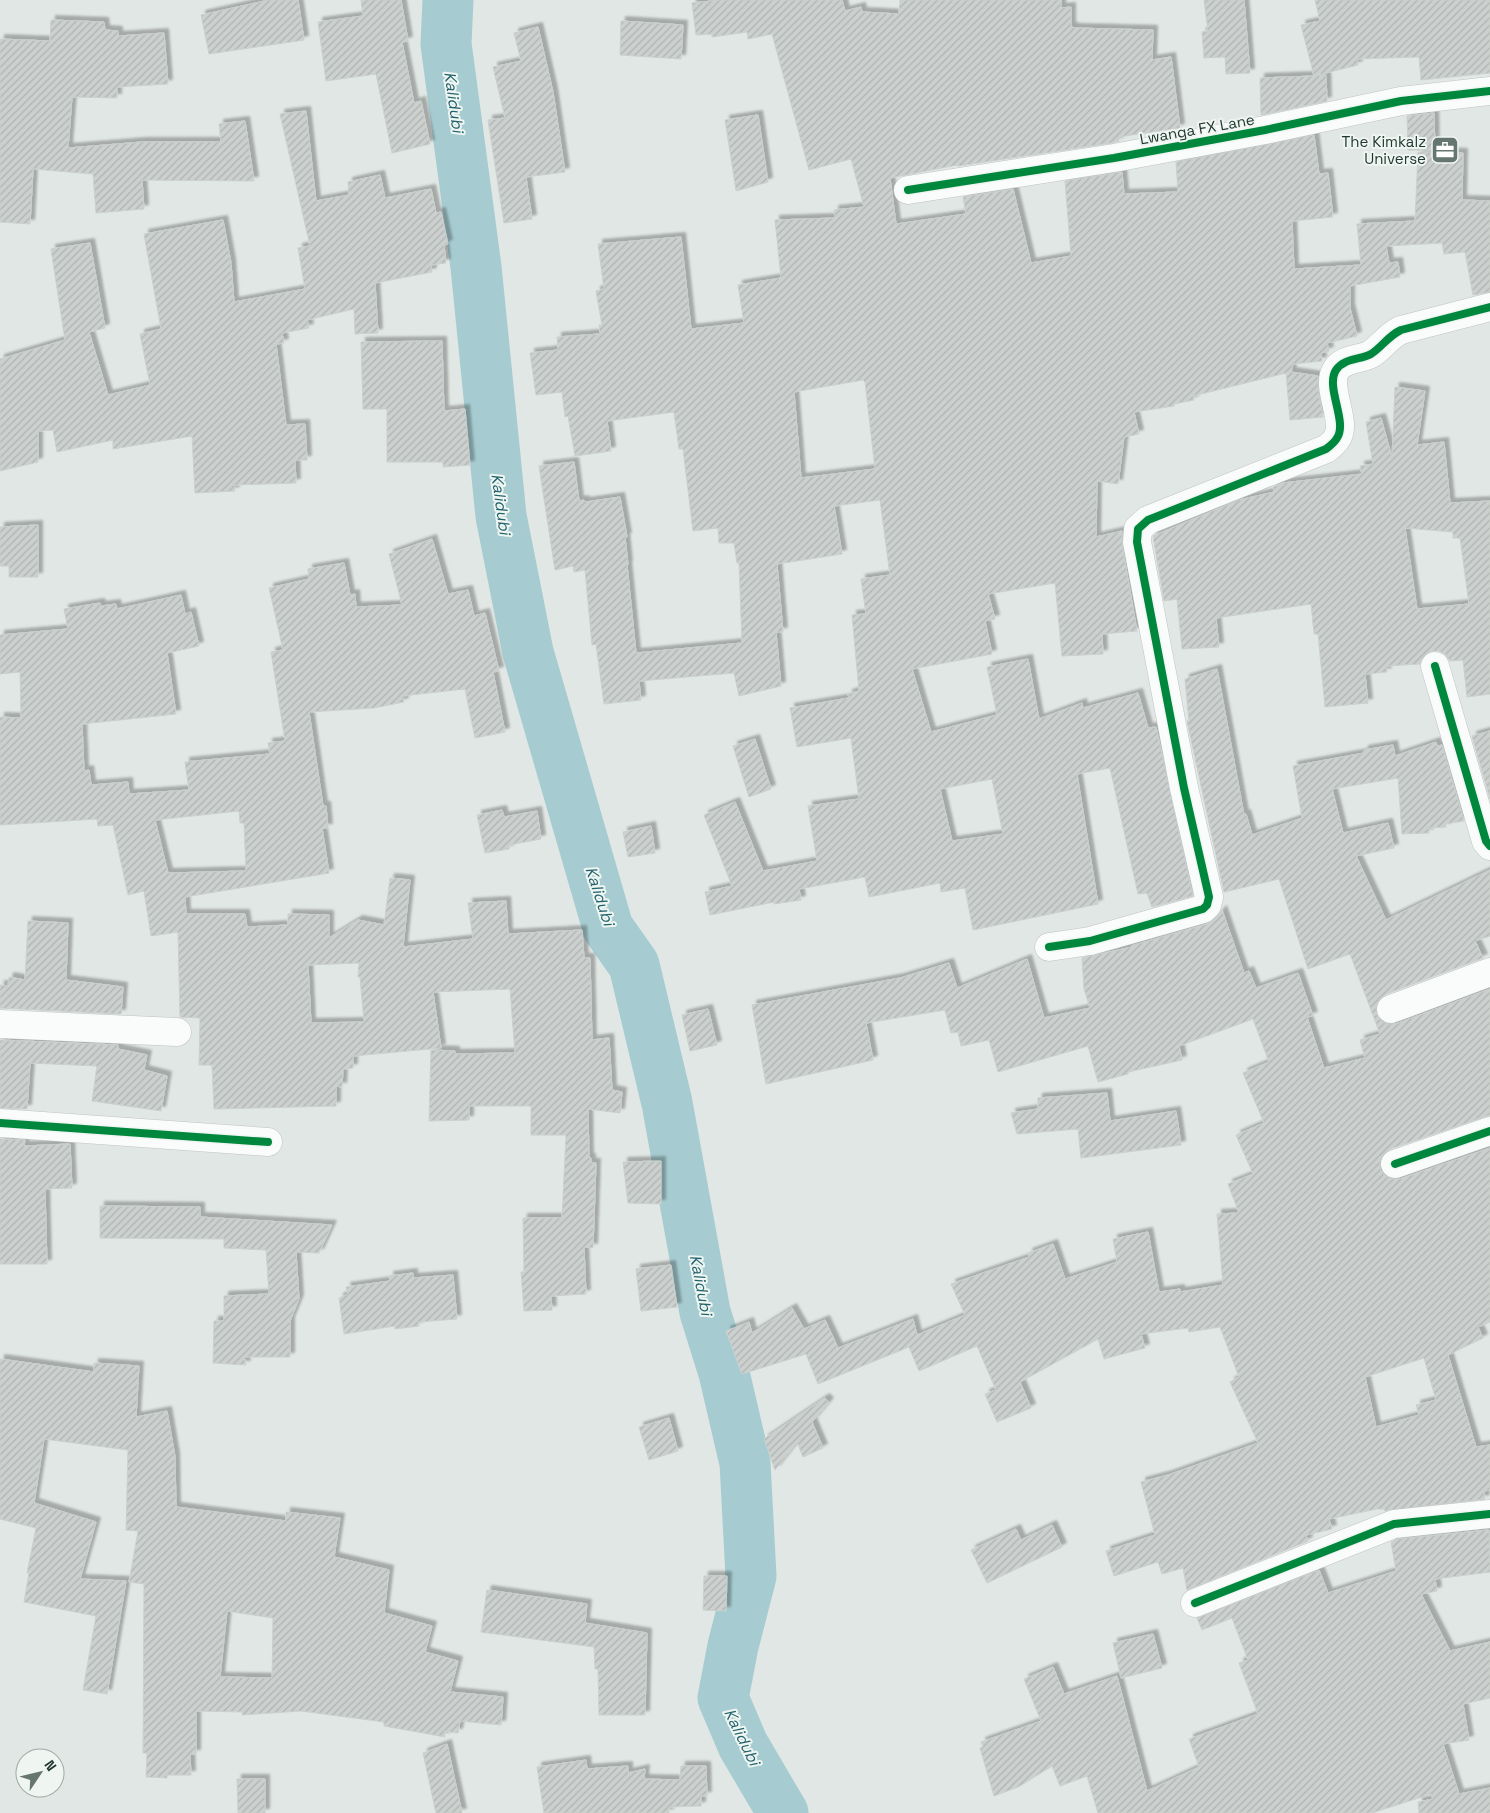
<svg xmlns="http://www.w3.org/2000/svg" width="1490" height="1813" viewBox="0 0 1490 1813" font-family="'Space Grotesk',sans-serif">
	<defs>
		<pattern id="building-hatch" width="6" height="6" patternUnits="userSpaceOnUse" patternTransform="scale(1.25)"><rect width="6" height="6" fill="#ccd0ce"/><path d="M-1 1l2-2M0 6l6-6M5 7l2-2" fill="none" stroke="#afb3b1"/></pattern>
		<filter id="shadow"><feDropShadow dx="4.5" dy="-4.5" stdDeviation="1" flood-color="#0004"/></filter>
	</defs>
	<rect width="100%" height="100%" fill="#e1e7e4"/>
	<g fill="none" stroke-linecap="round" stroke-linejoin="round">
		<path stroke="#a6ccd1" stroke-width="51" d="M 448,0 L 446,44 L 476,267 L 501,516 L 528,652 L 608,928 L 634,965 L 667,1103 L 705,1312 L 724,1373 L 745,1463 L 751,1576 L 733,1646 L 723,1698 L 743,1745 L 783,1813"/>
	</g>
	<path fill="url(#building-hatch)" stroke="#cad0cd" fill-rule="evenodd" filter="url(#shadow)" d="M 269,0 L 298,0 L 304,40 L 209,54 L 201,15 Z
		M 361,0 L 401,0 L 408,41 L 402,42 L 414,103 L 421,101 L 430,144 L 392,153 L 376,74 L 326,81 L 318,22 L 363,16 Z
		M 721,0 L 842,0 L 845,11 L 861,7 L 862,12 L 899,14 L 900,0 L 1061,0 L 1061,8 L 1071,7 L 1071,26 L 1074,28 L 1153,30 L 1152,60 L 1171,57 L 1180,128 L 1118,137 L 1119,141 L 1111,143 L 958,166 L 957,165 L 890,178 L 896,224 L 966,214 L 963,197 L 1013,189 L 1031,263 L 1071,256 L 1065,181 L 1122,172 L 1124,194 L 1178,192 L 1176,162 L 1314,135 L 1319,174 L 1328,173 L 1333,217 L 1292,221 L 1294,269 L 1361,265 L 1357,224 L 1415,221 L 1418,152 L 1463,153 L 1462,200 L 1490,201 L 1490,292 L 1473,295 L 1465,252 L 1444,254 L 1442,243 L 1386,246 L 1389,263 L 1398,262 L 1400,277 L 1350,286 L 1350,308 L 1357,336 L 1327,343 L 1329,351 L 1321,353 L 1322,361 L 1293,364 L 1291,372 L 1318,376 L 1318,388 L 1323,417 L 1290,420 L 1286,373 L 1193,396 L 1194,400 L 1174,404 L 1174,406 L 1134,412 L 1139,434 L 1124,437 L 1118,484 L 1097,481 L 1096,537 L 1122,531 L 1122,545 L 1137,631 L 1102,634 L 1103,654 L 1062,656 L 1055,583 L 988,594 L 995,619 L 985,621 L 992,654 L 912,669 L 931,732 L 997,715 L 987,667 L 1028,659 L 1039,719 L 1082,703 L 1083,708 L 1138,693 L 1148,728 L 1156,727 L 1193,896 L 1152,907 L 1147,893 L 1138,894 L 1110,768 L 1077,774 L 1098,904 L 973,930 L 965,888 L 941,892 L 940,883 L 869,897 L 865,877 L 799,889 L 801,900 L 774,904 L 774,902 L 710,915 L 705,892 L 732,886 L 704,815 L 735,802 L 763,871 L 817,861 L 808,806 L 859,799 L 851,738 L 797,747 L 790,708 L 849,698 L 848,694 L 859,691 L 852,615 L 866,614 L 861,579 L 890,575 L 880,500 L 834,506 L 842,554 L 777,564 L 783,632 L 776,632 L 781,686 L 739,696 L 734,673 L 639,681 L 641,700 L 604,704 L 596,644 L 592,645 L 585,570 L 574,572 L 573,566 L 555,570 L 539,466 L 574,462 L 579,501 L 584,500 L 585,502 L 620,497 L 627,537 L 625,537 L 628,565 L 627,565 L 636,653 L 742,643 L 739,563 L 737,563 L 734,543 L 719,543 L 718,528 L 693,531 L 683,449 L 679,449 L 674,412 L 607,421 L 611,451 L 575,456 L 568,416 L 565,417 L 562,392 L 536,395 L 530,353 L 558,350 L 557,337 L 600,334 L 599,325 L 602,325 L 596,291 L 604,289 L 598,244 L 681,237 L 691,329 L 744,323 L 738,285 L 781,278 L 775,220 L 835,218 L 834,210 L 864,207 L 851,159 L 809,170 L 772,34 L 748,39 L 747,32 L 712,37 L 712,34 L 696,35 L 692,3 ZM 863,380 L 865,382 L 875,469 L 801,478 L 794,392 ZM 992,779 L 1003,834 L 952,841 L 940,789 Z
		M 1204,0 L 1244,0 L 1250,73 L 1226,74 L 1225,57 L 1204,58 L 1202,32 L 1208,31 Z
		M 1315,0 L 1490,0 L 1490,73 L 1421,80 L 1419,57 L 1357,59 L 1358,65 L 1314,76 L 1326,75 L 1327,101 L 1261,115 L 1260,78 L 1314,76 L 1301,25 L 1320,21 Z
		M 51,20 L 104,22 L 105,30 L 118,31 L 118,36 L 164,33 L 168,84 L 117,87 L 117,98 L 72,97 L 68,148 L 142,142 L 221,142 L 219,124 L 245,121 L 254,181 L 142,180 L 144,209 L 96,213 L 93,174 L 33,169 L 30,224 L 0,222 L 0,39 L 50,41 Z
		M 621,21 L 683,25 L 681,59 L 620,55 Z
		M 538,27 L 553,92 L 565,172 L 526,177 L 532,219 L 504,223 L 488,120 L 505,118 L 493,67 L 521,61 L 514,33 Z
		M 306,111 L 316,201 L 349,195 L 348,182 L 380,175 L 385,198 L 431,189 L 436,213 L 441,212 L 448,244 L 444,245 L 446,263 L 431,265 L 432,272 L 375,283 L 378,333 L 355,334 L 354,309 L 307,320 L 309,328 L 282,333 L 284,343 L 276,344 L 286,425 L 305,424 L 307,460 L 295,460 L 296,483 L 234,485 L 235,491 L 195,493 L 192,436 L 113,449 L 113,440 L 57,452 L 53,430 L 38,431 L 38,462 L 0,471 L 0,359 L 65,340 L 51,249 L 90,243 L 105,328 L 89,332 L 108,395 L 150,385 L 140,334 L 161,329 L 144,234 L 223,220 L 231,263 L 234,302 L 305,289 L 298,248 L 310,246 L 280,114 Z
		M 1434,113 L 1435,150 L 1408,150 L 1407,116 Z
		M 758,115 L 768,182 L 736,191 L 725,120 Z
		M 442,341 L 444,411 L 465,409 L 470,465 L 443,467 L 443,462 L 387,462 L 387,409 L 363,409 L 361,342 Z
		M 1395,387 L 1425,391 L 1417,445 L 1444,442 L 1450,503 L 1490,501 L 1490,694 L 1467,697 L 1463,660 L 1450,661 L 1445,654 L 1439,651 L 1431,651 L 1423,656 L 1420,664 L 1386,666 L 1387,672 L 1365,674 L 1368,703 L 1325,707 L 1318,634 L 1314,634 L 1311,604 L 1216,618 L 1219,647 L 1182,649 L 1177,599 L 1164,601 L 1153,536 L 1239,500 L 1274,492 L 1273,487 L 1283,483 L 1362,474 L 1360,466 L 1373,464 L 1366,422 L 1381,418 L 1392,458 ZM 1405,528 L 1453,532 L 1453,538 L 1460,538 L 1469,604 L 1417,609 Z
		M 38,525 L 38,577 L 9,577 L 9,566 L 0,566 L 0,527 Z
		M 432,539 L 448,594 L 468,590 L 474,616 L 485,613 L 499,671 L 493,672 L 505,732 L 475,738 L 465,689 L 402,696 L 404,702 L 374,708 L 309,712 L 323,806 L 326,806 L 328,828 L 322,828 L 329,873 L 185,897 L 186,914 L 245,914 L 247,927 L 288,925 L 288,914 L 329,915 L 329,938 L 358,920 L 384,925 L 390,878 L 410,880 L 403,947 L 473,939 L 468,903 L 506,901 L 508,934 L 582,930 L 584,958 L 590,958 L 592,1040 L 609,1038 L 612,1090 L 622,1092 L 620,1113 L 588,1109 L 589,1158 L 591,1158 L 591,1163 L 596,1163 L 593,1248 L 584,1247 L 586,1294 L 551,1296 L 552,1310 L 524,1311 L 521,1272 L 524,1272 L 523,1218 L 562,1218 L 566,1135 L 531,1135 L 531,1106 L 469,1106 L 469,1120 L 429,1121 L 431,1050 L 455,1051 L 455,1054 L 515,1053 L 510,989 L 433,992 L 441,1048 L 353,1056 L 353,1068 L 343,1069 L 342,1087 L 336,1086 L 336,1106 L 214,1109 L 212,1065 L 199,1065 L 200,1018 L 180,1017 L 178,932 L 151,936 L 144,891 L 128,895 L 113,825 L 98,826 L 97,819 L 0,825 L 0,717 L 21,718 L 20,672 L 0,674 L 0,635 L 68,629 L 64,609 L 100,603 L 101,606 L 116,604 L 117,609 L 181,595 L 185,614 L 191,612 L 199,646 L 167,653 L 176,714 L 82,724 L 84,771 L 89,770 L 91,785 L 128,782 L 129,794 L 189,790 L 185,762 L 270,754 L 268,743 L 285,741 L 271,652 L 283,650 L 269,588 L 309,579 L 308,569 L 344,563 L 350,595 L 355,594 L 356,607 L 402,605 L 389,554 ZM 239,811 L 240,823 L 244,823 L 246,871 L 168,873 L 155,820 ZM 359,963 L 358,977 L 360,977 L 364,1022 L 311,1023 L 308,965 Z
		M 1217,669 L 1244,815 L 1246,814 L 1252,835 L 1302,818 L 1293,766 L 1364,753 L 1364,750 L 1393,745 L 1395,756 L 1436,742 L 1437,746 L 1442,745 L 1464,821 L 1445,824 L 1446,827 L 1429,828 L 1429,833 L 1402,834 L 1398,778 L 1332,789 L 1343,833 L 1388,823 L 1394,848 L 1356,856 L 1386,920 L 1490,870 L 1490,936 L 1475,941 L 1483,958 L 1386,994 L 1379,999 L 1376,1007 L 1377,1015 L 1381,1021 L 1388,1024 L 1396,1024 L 1490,989 L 1490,1115 L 1390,1149 L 1383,1154 L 1380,1162 L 1380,1169 L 1384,1175 L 1392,1179 L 1400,1179 L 1490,1148 L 1490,1322 L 1478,1327 L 1483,1338 L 1448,1355 L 1476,1447 L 1490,1445 L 1490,1490 L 1484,1491 L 1485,1499 L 1385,1511 L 1384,1509 L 1377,1509 L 1329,1519 L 1332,1529 L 1306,1535 L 1308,1541 L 1187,1590 L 1183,1568 L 1162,1574 L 1158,1562 L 1114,1576 L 1106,1551 L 1155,1535 L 1141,1482 L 1168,1475 L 1258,1443 L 1230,1382 L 1239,1377 L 1220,1327 L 1189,1332 L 1188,1328 L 1141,1334 L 1145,1348 L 1104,1359 L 1098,1339 L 1020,1382 L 1031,1408 L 997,1422 L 985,1394 L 996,1390 L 977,1346 L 919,1371 L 909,1347 L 818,1384 L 806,1354 L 742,1374 L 726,1331 L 749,1322 L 752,1333 L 792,1308 L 804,1329 L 825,1320 L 838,1348 L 913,1319 L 917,1335 L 965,1315 L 951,1284 L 1029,1257 L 1028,1253 L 1053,1244 L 1065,1279 L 1117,1262 L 1113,1239 L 1148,1232 L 1159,1292 L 1180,1289 L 1180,1292 L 1223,1285 L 1217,1214 L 1239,1213 L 1228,1184 L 1253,1174 L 1236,1135 L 1264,1123 L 1243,1073 L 1269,1062 L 1253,1019 L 1179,1046 L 1182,1060 L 1128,1072 L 1128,1074 L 1098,1082 L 1088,1046 L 998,1072 L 989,1040 L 961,1046 L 958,1032 L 951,1033 L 945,1010 L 866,1023 L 873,1060 L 766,1084 L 752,1005 L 900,978 L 949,963 L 957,988 L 1027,959 L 1044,1018 L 1090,1008 L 1084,989 L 1082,958 L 1132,947 L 1131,946 L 1207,924 L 1214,920 L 1222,910 L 1244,973 L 1249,971 L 1256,988 L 1298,973 L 1313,1016 L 1307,1017 L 1324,1068 L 1365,1058 L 1360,1040 L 1380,1034 L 1350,954 L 1308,969 L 1279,879 L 1224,892 L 1187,721 L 1189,721 L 1185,679 ZM 1424,1358 L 1436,1400 L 1416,1405 L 1419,1415 L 1376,1427 L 1365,1377 Z
		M 1490,731 L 1490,799 L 1472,736 Z
		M 755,739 L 771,789 L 749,797 L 733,746 Z
		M 502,810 L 504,817 L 537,811 L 541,839 L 509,845 L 509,849 L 485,853 L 477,815 Z
		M 651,826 L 655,853 L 628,857 L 623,832 Z
		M 28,921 L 68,923 L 66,980 L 123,987 L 121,1014 L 0,1008 L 0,985 L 8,986 L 9,977 L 25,980 Z
		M 708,1009 L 717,1045 L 690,1051 L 682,1015 Z
		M 0,1040 L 118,1045 L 118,1049 L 147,1055 L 144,1070 L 167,1076 L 161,1111 L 92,1101 L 97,1066 L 30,1063 L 27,1109 L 0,1108 Z
		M 1107,1093 L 1110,1121 L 1176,1111 L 1181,1145 L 1081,1158 L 1078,1129 L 1017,1134 L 1011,1113 L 1038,1109 L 1038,1098 Z
		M 0,1139 L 25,1140 L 24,1146 L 70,1144 L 72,1188 L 45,1189 L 47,1264 L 0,1264 Z
		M 661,1161 L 661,1204 L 628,1203 L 623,1162 Z
		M 100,1206 L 200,1207 L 200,1217 L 332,1225 L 319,1253 L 296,1252 L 299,1299 L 290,1321 L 290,1357 L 244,1357 L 246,1365 L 213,1363 L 214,1321 L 224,1321 L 224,1296 L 269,1294 L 266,1250 L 224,1248 L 224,1239 L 100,1238 Z
		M 671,1265 L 677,1307 L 641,1311 L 636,1269 Z
		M 413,1273 L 413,1278 L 453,1275 L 457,1319 L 418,1322 L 419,1326 L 395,1329 L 395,1326 L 344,1334 L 339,1298 L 348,1294 L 346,1287 L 390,1281 L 389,1276 Z
		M 0,1359 L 94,1372 L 94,1363 L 139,1366 L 136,1417 L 167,1411 L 175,1457 L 176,1507 L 286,1521 L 286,1512 L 340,1518 L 334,1557 L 389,1570 L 384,1613 L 432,1626 L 425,1652 L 458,1661 L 450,1692 L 503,1697 L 501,1725 L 460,1721 L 458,1733 L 444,1731 L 445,1737 L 384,1726 L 384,1722 L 301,1711 L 242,1715 L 243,1712 L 196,1711 L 196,1754 L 190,1754 L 191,1775 L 167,1775 L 167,1778 L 146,1777 L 147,1753 L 143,1753 L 144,1584 L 129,1582 L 138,1531 L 126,1530 L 128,1450 L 44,1439 L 34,1503 L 96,1522 L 80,1579 L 126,1581 L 107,1694 L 83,1690 L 96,1616 L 24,1602 L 29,1573 L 27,1573 L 36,1528 L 0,1519 ZM 227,1611 L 273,1618 L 272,1678 L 220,1677 Z
		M 825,1398 L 829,1402 L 812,1422 L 823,1448 L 803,1457 L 797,1442 L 775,1470 L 764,1439 Z
		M 669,1418 L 678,1451 L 649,1460 L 639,1427 Z
		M 1052,1525 L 1062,1547 L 987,1583 L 971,1550 L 1016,1529 L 1021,1540 Z
		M 1489,1530 L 1490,1572 L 1435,1579 L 1437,1591 L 1421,1594 L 1450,1651 L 1490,1642 L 1490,1698 L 1463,1704 L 1469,1740 L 1443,1744 L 1459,1794 L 1490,1788 L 1490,1813 L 1419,1813 L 1418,1802 L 1433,1799 L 1431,1794 L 1372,1813 L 1098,1813 L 1087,1776 L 1060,1786 L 1052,1766 L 1018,1787 L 994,1796 L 980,1748 L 983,1747 L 981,1742 L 1041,1721 L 1024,1679 L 1053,1667 L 1064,1694 L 1117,1676 L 1147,1791 L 1199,1767 L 1189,1739 L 1258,1714 L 1239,1663 L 1248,1660 L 1232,1618 L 1202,1630 L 1197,1618 L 1319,1570 L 1328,1593 L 1396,1571 L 1391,1542 L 1398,1539 Z
		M 704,1576 L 727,1576 L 726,1611 L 703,1610 Z
		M 487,1590 L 587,1604 L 585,1623 L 647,1633 L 645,1715 L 599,1715 L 598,1669 L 595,1669 L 594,1647 L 481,1632 Z
		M 1153,1634 L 1162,1668 L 1121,1678 L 1113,1643 Z
		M 447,1744 L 462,1813 L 436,1813 L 423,1753 Z
		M 586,1760 L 587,1769 L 628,1766 L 628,1773 L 645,1769 L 644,1779 L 680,1780 L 681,1766 L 706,1766 L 707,1796 L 701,1796 L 701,1806 L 669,1807 L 669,1813 L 544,1813 L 537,1767 Z
		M 237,1779 L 265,1779 L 265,1813 L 238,1813 Z"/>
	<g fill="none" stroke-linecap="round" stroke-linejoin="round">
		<g stroke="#bec4c1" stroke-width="29">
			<path id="street" d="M 908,190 L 1114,158 L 1265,130 L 1401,101 L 1490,91
				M 1435,666 L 1486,841 L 1490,846
				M 1049,947 L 1090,941 L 1203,909 L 1207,905 L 1209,897 L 1184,788 L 1137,542 L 1138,529 L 1148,520 L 1326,449 C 1330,446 1335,442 1337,438 C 1348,422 1325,387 1336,370 C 1344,358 1360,360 1371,354 C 1382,347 1388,336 1401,330 L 1490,307
				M 1391,1009 L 1490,972
				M 0,1024 L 177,1032
				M 0,1123 L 268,1142
				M 1395,1164 L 1490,1131
				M 1195,1603 L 1394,1524 L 1490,1514"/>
		</g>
		<use href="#street" stroke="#fafbfb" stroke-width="28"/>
		<g stroke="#eff6f2" stroke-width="11">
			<path id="cycleway" d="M 908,190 L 1114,158 L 1265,130 L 1401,101 L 1490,91
				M 1435,666 L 1486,841 L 1490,846
				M 1049,947 L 1090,941 L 1203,909 L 1207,905 L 1209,897 L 1184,788 L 1137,542 L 1138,529 L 1148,520 L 1326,449 C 1330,446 1335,442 1337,438 C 1348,422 1325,387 1336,370 C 1344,358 1360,360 1371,354 C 1382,347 1388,336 1401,330 L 1490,307
				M 0,1123 L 268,1142
				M 1395,1164 L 1490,1131
				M 1195,1603 L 1394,1524 L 1490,1514"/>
		</g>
		<use href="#cycleway" stroke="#00873e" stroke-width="8"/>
	</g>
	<defs>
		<g id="office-square" transform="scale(1.4375)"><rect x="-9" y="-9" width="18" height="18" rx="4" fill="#657570" stroke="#eff6f2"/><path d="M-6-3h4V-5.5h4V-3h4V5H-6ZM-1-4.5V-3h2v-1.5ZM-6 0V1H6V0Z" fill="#fff"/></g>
	</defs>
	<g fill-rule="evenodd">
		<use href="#office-square" x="1445" y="150"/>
	</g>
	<g text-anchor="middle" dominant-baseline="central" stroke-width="4" stroke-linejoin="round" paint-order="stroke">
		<g font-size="15" fill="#223731" stroke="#eff6f2">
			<text transform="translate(1197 129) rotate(-10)">Lwanga FX Lane</text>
		</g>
		<g font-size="15" fill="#223731" stroke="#eff6f2" text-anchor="end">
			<text x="1426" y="141">The Kimkalz<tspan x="1426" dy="17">Universe</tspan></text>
		</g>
		<g font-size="16" font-style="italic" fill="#22626d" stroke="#eff6f2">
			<text transform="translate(454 102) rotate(82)">Kalidubi</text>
			<text transform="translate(501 504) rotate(82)">Kalidubi</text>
			<text transform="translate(600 896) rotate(72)">Kalidubi</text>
			<text transform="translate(701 1285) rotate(79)">Kalidubi</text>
			<text transform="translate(742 1737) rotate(64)">Kalidubi</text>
		</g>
	</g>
	<g transform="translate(40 1773) rotate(55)"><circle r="24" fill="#eff6f2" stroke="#9daaa5"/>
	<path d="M0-4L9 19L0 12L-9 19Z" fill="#657570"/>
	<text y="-8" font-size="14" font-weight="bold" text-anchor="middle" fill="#223731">N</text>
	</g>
</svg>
